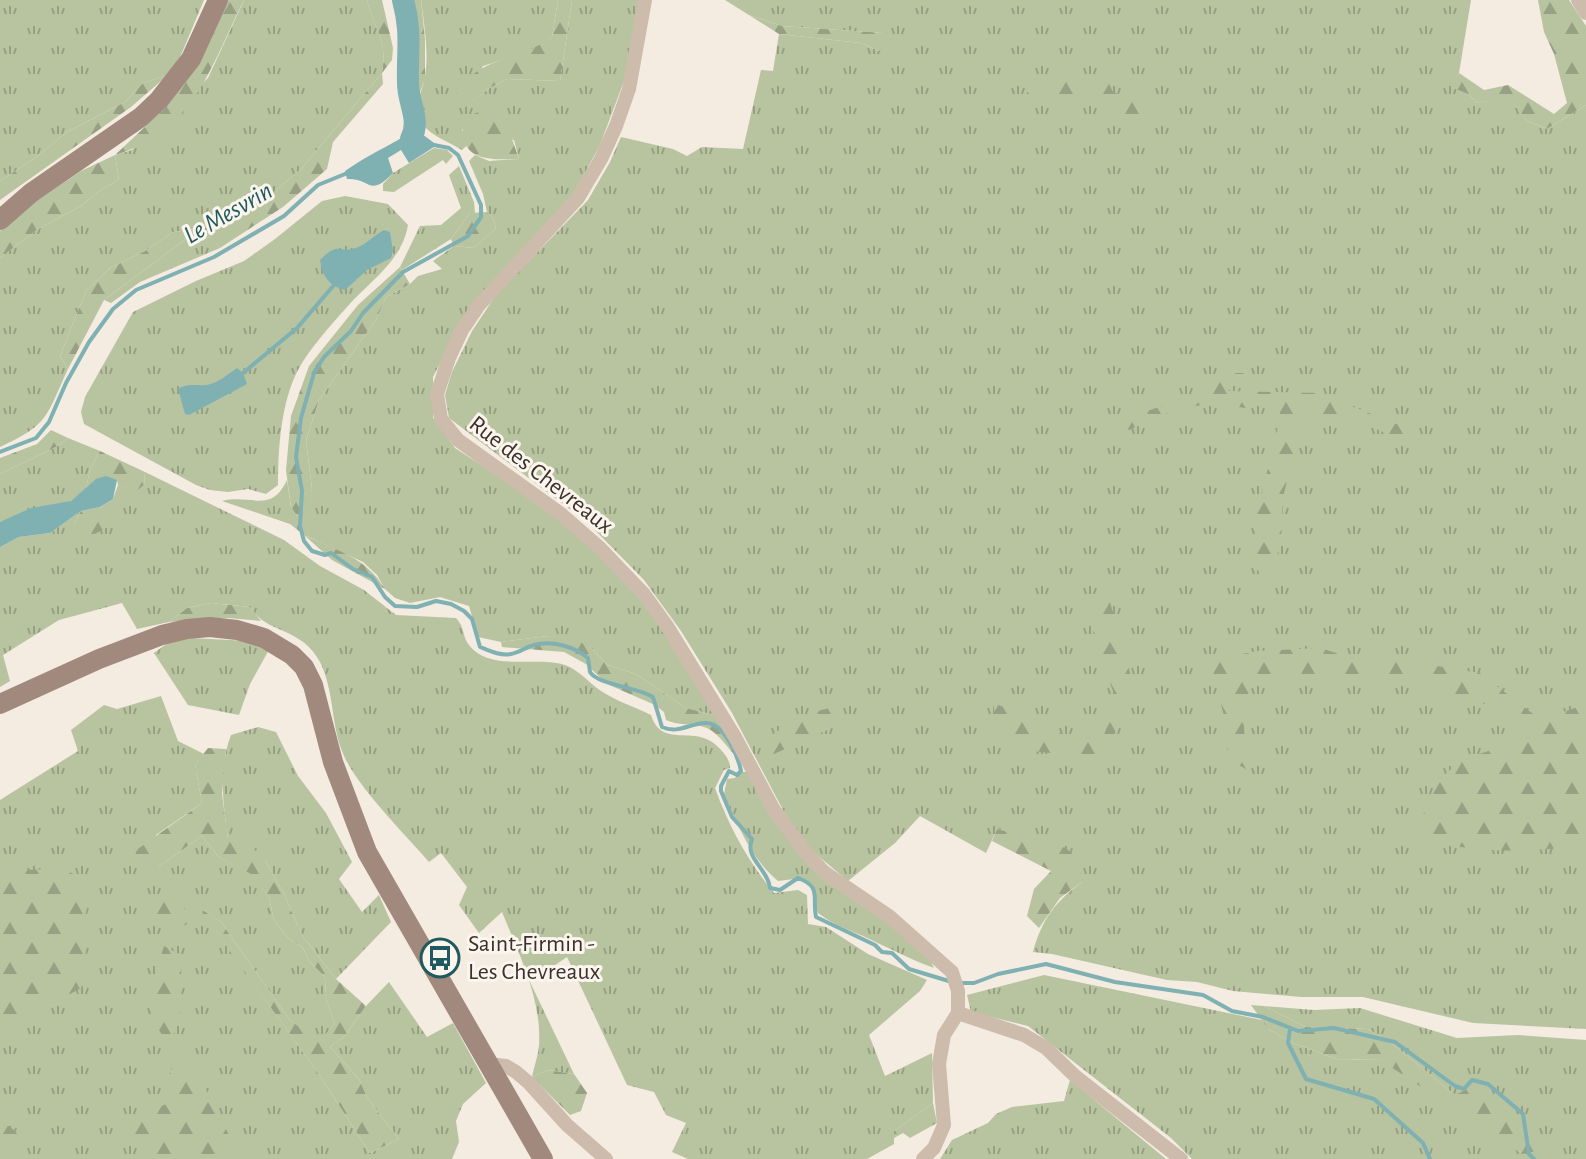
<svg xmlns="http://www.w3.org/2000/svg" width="1586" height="1159" viewBox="0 0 1586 1159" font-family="'Alegreya Sans',sans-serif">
	<defs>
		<pattern id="grass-tufts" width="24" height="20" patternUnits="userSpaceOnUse" patternTransform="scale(2)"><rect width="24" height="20" fill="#b8c4a0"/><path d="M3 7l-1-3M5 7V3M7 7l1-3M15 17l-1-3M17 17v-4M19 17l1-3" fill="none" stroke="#97a083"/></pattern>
		<pattern id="forest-firs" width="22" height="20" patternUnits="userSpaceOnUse" patternTransform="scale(2)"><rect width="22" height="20" fill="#b8c4a0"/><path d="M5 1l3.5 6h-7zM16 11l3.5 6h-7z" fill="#97a083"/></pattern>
	</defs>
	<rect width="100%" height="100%" fill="#f4ebe1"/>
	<path fill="url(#grass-tufts)" d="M 0,0 L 204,0 L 181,55 L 168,75 L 143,83 L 125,102 L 67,132 L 38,156 L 0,181 Z
		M 244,0 L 367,0 C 374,30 388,36 382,73 L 301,169 L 260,204 L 222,226 L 173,232 L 145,251 L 110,268 L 86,291 L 60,356 L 68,369 C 46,416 50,424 0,447 L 0,258 L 38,229 L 81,206 L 102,189 L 119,180 L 115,155 L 132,150 L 208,78 Z
		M 421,0 L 558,0 L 552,37 L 535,50 L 483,66 L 462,109 L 488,89 L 507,79 L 560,81 L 572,0 L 640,0 L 627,73 L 600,145 L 574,193 L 468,310 L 433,377 L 433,418 L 455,448 L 526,494 L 581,538 L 645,601 L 718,716 L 686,708 L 636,674 L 608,665 L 591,648 L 548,636 L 501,642 L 478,637 L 469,606 L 440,597 L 410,603 L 395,598 L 385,589 L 377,575 L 363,562 L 304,535 L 290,524 L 222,501 C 253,494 271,514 287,480 L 291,507 L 299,519 L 303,532 L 312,489 L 306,441 L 319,400 L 376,320 L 386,297 L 410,284 L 418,276 L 442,269 L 433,261 L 454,246 L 474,248 L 496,228 L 493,218 L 487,212 L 483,194 L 469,161 L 475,155 L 489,161 L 519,159 L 514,140 L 462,129 L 467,145 L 462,150 C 449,142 429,135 421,122 C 413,109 421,94 424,81 C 430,56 424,25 421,0 Z
		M 725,0 L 1471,0 L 1459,73 L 1452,87 L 1468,94 L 1477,103 L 1509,97 L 1527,121 L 1547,129 L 1586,105 L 1586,1029 L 1473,1023 L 1363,997 L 1301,997 L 1233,991 L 1197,982 L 1167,980 L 1052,954 L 1033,952 C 1042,919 1055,902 1082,882 L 1019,836 L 997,829 L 986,853 L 920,816 L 895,843 L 848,881 L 804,844 L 784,812 L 732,713 L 681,631 L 644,580 L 588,523 L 449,418 L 445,395 L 452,372 L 472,331 L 496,295 L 588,200 L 610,162 L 621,137 L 673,149 L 687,156 L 702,147 L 743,149 L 761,70 L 773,71 L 779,34 L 861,43 L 879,51 L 883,33 L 782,26 L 749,15 Z
		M 434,148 L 447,150 L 453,156 L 446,164 L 443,160 L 394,192 L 383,191 L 383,184 L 393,173 Z
		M 459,166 L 474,202 L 475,213 L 470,213 L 451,239 L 402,270 L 400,267 L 420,226 L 441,225 L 461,208 L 449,175 Z
		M 345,196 L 388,204 L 408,225 C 402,261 370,281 347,307 C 330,326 310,348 298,370 C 281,402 278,449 278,485 L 266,494 L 248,489 L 228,492 L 210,490 L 196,485 L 84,424 L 81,412 L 85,397 L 133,312 L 196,281 L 244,261 L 275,239 L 322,201 Z
		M 212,237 L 220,248 L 140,282 L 111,303 L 104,300 L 186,239 Z
		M 68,438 L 100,451 L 90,469 L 86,489 L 71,501 L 0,522 L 0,474 L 56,447 Z
		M 145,472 L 284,540 L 320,566 L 364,590 L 396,615 L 456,618 C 465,627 462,636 469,645 C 489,672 538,656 565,665 C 578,669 589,683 601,691 C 616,701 635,707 651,715 C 663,752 697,720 722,751 C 727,757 730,761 730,768 L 724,770 L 715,788 C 729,827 748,861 774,893 L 798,890 L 807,895 L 808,924 L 826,927 L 868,954 L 927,980 L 920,991 L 869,1035 L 885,1076 L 932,1053 L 933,1103 L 894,1131 L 894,1144 L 867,1159 L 688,1159 L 672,1152 L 686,1123 L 666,1115 L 654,1092 L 627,1085 L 567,957 L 530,982 L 574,1074 L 548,1070 L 532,1077 C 534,1067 538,1056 539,1046 C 542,999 519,954 502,912 L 479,933 L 459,905 L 467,887 L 441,853 L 429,862 C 405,834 354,784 342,751 C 331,723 334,690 320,662 C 301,626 268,635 250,607 L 211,603 L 187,608 L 169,622 L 137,629 L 122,603 L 59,620 L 3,655 L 10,681 L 0,687 L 0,547 L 19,537 L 50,533 L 81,511 L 74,524 L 114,511 L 100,507 L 113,499 L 118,485 L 136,490 L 144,485 Z
		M 191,638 L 250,641 L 270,648 L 250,684 L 239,715 L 188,705 L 154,653 L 169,642 Z
		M 161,696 L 178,741 L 204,754 L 195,765 L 202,803 L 156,835 L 158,867 L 202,836 L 219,857 L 253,874 L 269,897 L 274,920 L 288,938 L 303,948 L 309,961 L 325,977 L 326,999 L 335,1024 L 318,1043 L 289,1019 L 221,922 L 201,910 L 318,1073 L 370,1153 L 399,1139 L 368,1099 L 359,1079 L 330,1047 L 345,1036 L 366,1006 L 389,982 L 427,1037 L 453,1023 L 486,1083 L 463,1104 L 456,1121 L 459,1142 L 452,1159 L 0,1159 L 0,800 L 78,751 L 71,730 L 104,705 L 117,709 Z
		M 258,727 L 276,732 L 298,776 L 326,813 L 352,862 L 339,879 L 362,912 L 379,895 L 391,922 L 336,979 L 302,935 L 284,894 L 266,862 L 228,839 C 223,804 218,769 231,735 Z
		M 739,772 L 748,772 L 774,817 L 929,958 L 934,968 C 909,959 887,947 863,936 C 846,929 832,924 818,913 C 813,897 816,888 802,878 L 778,881 C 752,860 737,824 724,794 L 727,779 L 735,778 Z
		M 1044,975 L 1262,1020 L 1268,1029 L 1293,1043 L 1339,1060 L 1379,1059 L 1455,1095 L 1390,1042 L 1368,1029 L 1306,1027 L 1264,1006 L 1314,1010 L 1360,1008 L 1457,1038 L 1518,1035 L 1586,1040 L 1586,1159 L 1192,1159 L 1171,1138 L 1028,1026 L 971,1012 L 967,995 Z
		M 1070,1080 L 1166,1159 L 940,1159 L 952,1140 L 988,1123 L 996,1114 L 1012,1107 L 1064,1101 Z"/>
	<path fill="url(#forest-firs)" d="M 227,0 L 244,0 C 211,65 194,133 115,155 L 119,180 L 102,189 L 81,206 L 38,229 L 0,258 L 0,231 L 25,209 L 81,171 L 115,155 L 165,108 Z
		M 367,0 L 382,0 L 393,48 L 392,60 L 382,73 L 383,84 L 333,142 L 327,169 L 283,207 L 220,248 L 211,237 L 186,239 L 104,300 L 68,369 L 60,356 L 86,291 L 110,268 L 145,251 L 173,232 L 222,226 L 260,204 L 301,169 L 382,73 C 388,37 374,30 367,0 Z
		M 409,0 L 421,0 L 425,39 L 425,79 L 418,97 L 419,119 L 408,101 C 414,67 414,34 409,0 Z
		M 558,0 L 572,0 L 560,81 L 507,79 L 488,89 L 463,109 L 451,104 C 473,54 514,65 552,37 Z
		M 1538,0 L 1569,0 L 1586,26 L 1586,105 L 1547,129 L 1527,121 L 1509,98 L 1477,103 L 1468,94 L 1451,87 L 1459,73 L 1484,90 L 1508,85 L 1554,114 L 1567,103 L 1554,54 L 1544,32 Z
		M 749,15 L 782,26 L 884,33 L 887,43 L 879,51 L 861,43 L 779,34 Z
		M 1104,74 L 1113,92 L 1159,110 L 1138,119 L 1113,114 L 1091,103 L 1038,101 L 1025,97 L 1032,83 Z
		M 168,75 L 131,107 L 0,200 L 0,181 L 38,156 L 67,132 L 125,102 L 143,83 Z
		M 500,105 L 519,159 C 488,160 456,162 464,117 Z
		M 487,212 L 493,218 L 496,228 L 474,248 L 454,246 L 451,239 L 470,213 Z
		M 400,267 L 410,284 L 386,297 L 376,320 L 319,400 L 306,441 L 312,489 L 304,535 C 337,551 365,556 385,589 L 332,560 L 304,535 L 299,519 L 291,507 L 286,470 L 291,416 L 309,366 L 358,305 Z
		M 1227,373 L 1244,373 L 1228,391 L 1319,393 L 1409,429 L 1403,440 L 1342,415 L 1311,414 L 1301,427 L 1283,497 L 1281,543 L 1271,575 L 1263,577 L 1255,567 L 1255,520 L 1281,416 L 1275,402 L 1245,408 L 1211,403 L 1172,411 L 1129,430 L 1118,423 C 1137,412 1157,409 1177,401 C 1195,394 1210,384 1227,373 Z
		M 51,430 L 68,438 L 56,447 L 0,474 L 0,458 L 37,444 Z
		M 100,451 L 145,472 L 144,485 L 136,491 L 118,485 L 117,480 L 86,489 L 90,469 Z
		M 100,507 L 114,510 L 110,526 L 77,543 L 72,536 L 74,524 L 81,511 Z
		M 1101,590 L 1108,595 L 1134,687 L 1104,759 L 1032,751 L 1014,752 L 999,740 L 993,703 L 1010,709 L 1033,726 L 1101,744 L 1116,700 L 1095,640 L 1087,599 Z
		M 211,603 L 250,607 L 261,621 L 228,618 L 169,622 L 187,608 Z
		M 548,636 L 577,640 L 591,648 L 608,665 L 636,674 L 686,708 L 718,716 L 742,760 C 728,753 722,733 704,727 C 691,723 678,726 666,720 L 664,712 L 655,705 L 607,684 L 586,664 L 564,652 L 502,647 L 501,642 Z
		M 1320,648 L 1346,656 L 1394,659 L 1480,673 L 1541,720 L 1586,704 L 1586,847 C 1531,849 1466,859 1416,832 L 1436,783 L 1461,760 L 1510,744 L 1528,725 L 1491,704 L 1455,703 L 1412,679 L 1391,681 L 1291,673 L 1256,680 L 1243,703 L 1246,769 L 1229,760 L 1224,716 L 1210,660 L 1258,651 Z
		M 836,707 L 842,710 L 841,718 L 836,726 L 774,754 L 768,748 L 771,736 C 789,722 813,710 836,707 Z
		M 208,748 L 226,749 L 222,794 L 228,839 L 247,842 L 266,862 L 284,894 L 302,935 L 336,979 L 366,1006 L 345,1036 L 330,1047 L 359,1079 L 368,1099 L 399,1139 L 370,1153 L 318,1073 L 199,908 L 221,922 L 289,1019 L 318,1042 L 335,1024 L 326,999 L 325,977 L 309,961 L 303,948 L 288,938 L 274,920 L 269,897 L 253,875 L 219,857 L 202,836 L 158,867 L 148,867 L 137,861 L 135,851 L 202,803 L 195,765 Z
		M 997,829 L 1066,848 L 1080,861 L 1082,882 L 1060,898 L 1039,928 L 1027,916 L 1034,889 L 1051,871 L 992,841 Z
		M 60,869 L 77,875 L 91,893 C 89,903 84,915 84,925 C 84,945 90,970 81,988 L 0,1032 L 0,880 L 17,870 Z
		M 178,901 L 194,921 L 176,929 L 139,909 L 152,902 Z
		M 164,946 L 183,956 L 179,993 L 181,1009 L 174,1034 L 177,1058 L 197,1072 L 241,1159 L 146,1159 L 133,1141 C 137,1114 156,1109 179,1098 L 167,1079 L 177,1058 L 157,1027 L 144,994 L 154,979 Z
		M 1251,1005 L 1264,1006 L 1306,1027 L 1368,1029 L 1390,1042 L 1455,1095 L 1474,1086 L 1542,1139 L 1536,1151 L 1522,1154 L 1379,1059 L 1339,1060 L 1293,1043 L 1268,1029 Z
		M 548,1070 L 574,1074 L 587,1093 L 581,1111 L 570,1115 L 532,1077 Z
		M 933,1103 L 937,1123 L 910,1138 L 903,1133 L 894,1138 L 894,1131 Z
		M 0,1120 L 18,1133 L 9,1159 L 0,1159 Z"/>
	<path fill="#7fb0b2" d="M 415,129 L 437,145 L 409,163 L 401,150 L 388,158 L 393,173 C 369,198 371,178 347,179 L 345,171 C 362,159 380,150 398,140 C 406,135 407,131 415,129 Z
		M 384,230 L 390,232 L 393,251 L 391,258 L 367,270 L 345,290 C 329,286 322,276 320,260 C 340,240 338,254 356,248 C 365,245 375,235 384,230 Z
		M 237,368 L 243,373 L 247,384 L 189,415 L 185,414 L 178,389 C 188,383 195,386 206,385 C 217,384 228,374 237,368 Z
		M 106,476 L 117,480 L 113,499 L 100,507 L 81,511 L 50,533 L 19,537 L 0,547 L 0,522 L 31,508 L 71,501 L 96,479 Z"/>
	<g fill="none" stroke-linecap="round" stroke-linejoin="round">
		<path stroke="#7fb0b2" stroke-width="4" d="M 434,145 L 449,148 L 458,155 L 481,205 L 481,217 L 468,236 L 403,272 L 363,313 L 351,331 L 324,357 L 314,373 L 301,418 L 296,457 L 302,491 L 300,526 L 304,541 L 312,551 L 325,555 L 331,553 L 353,569 L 372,577 L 385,597 L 395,606 L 417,607 L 436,601 L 451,604 L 464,611 L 472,619 L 480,647 C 490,651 500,656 511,654 C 519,653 526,647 534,645 C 552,640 575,647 588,658 C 588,659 590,671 590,672 C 598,685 637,687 653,697 L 662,727 C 678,734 688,724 705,723 C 724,722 738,756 741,771 L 737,775 L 729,771 L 721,786 L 721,791 L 732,817 L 752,839 C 744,858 768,869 770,888 L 780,890 L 798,878 C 822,887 812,897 816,917 L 875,945 L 882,952 L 892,953 L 909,969 L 952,982
			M 243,373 L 297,328 L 334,285
			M 0,452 L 36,438 L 49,422 L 66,383 L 89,342 L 113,309 L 136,290 L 214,257 L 284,216 L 318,185 L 350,172
			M 960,983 L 974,983 L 998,974 L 1046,964 L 1115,982 L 1203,995 L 1232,1011 L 1263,1017 L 1298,1031 L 1334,1028 L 1395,1042 L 1455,1086 L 1464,1089 L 1472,1080 L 1488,1084 L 1523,1114 L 1529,1154 L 1534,1159
			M 1290,1029 L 1288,1043 L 1306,1079 L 1374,1099 L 1423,1143 L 1430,1159"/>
		<path stroke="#7fb0b2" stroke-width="22" d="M 403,0 C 412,33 407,51 408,83 C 408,104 421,119 411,139"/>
		<path stroke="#cdbbac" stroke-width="14" d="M 645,0 L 629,89 L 616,126 L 601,159 L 578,198 L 479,305 L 462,330 L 449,358 L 437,394 L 441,419 L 458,440 L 561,514 L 600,548 L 644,594 L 667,626 L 735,737 L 774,810 L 806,853 L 824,872 L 889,916 L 952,972 L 958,991 L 958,1013
			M 1578,0 L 1586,13
			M 958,1013 L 1024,1035 L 1046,1048 L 1075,1076 L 1181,1159
			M 488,1064 L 506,1066 L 516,1072 L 529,1083 L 567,1125 L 606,1159
			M 923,1159 L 934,1148 L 944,1125 L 939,1064 L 944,1035 L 958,1013"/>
		<path stroke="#a18a7d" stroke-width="20" d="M 0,220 L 31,193 L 141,117 L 159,100 L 191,59 L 218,0
			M 0,704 L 99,659 L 162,635 L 187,629 L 210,627 L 237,630 L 264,638 L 292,655 L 304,667 L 313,685 L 333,762 L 367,852 L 543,1159"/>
	</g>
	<defs>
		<g id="bus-ring" transform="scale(2)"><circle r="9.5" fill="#fbf5ee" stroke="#1f5a5e" stroke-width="1.5"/><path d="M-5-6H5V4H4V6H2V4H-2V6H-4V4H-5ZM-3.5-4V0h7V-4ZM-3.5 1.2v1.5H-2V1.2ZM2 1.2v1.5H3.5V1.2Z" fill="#1f5a5e"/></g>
	</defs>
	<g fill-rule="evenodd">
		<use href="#bus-ring" x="440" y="958"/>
	</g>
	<g text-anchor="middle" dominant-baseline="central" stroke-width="6" stroke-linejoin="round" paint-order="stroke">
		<g font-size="24" fill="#3b302b" stroke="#fbf5ee">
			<text transform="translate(541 475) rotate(38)">Rue des Chevreaux</text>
		</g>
		<g font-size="24" fill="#3b302b" stroke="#fbf5ee" text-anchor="start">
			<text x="468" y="944">Saint-Firmin -<tspan x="468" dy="28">Les Chevreaux</tspan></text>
		</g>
		<g font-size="26" font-style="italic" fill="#1f5a5e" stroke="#fbf5ee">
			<text transform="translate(228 213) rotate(-30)">Le Mesvrin</text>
		</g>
	</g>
</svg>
